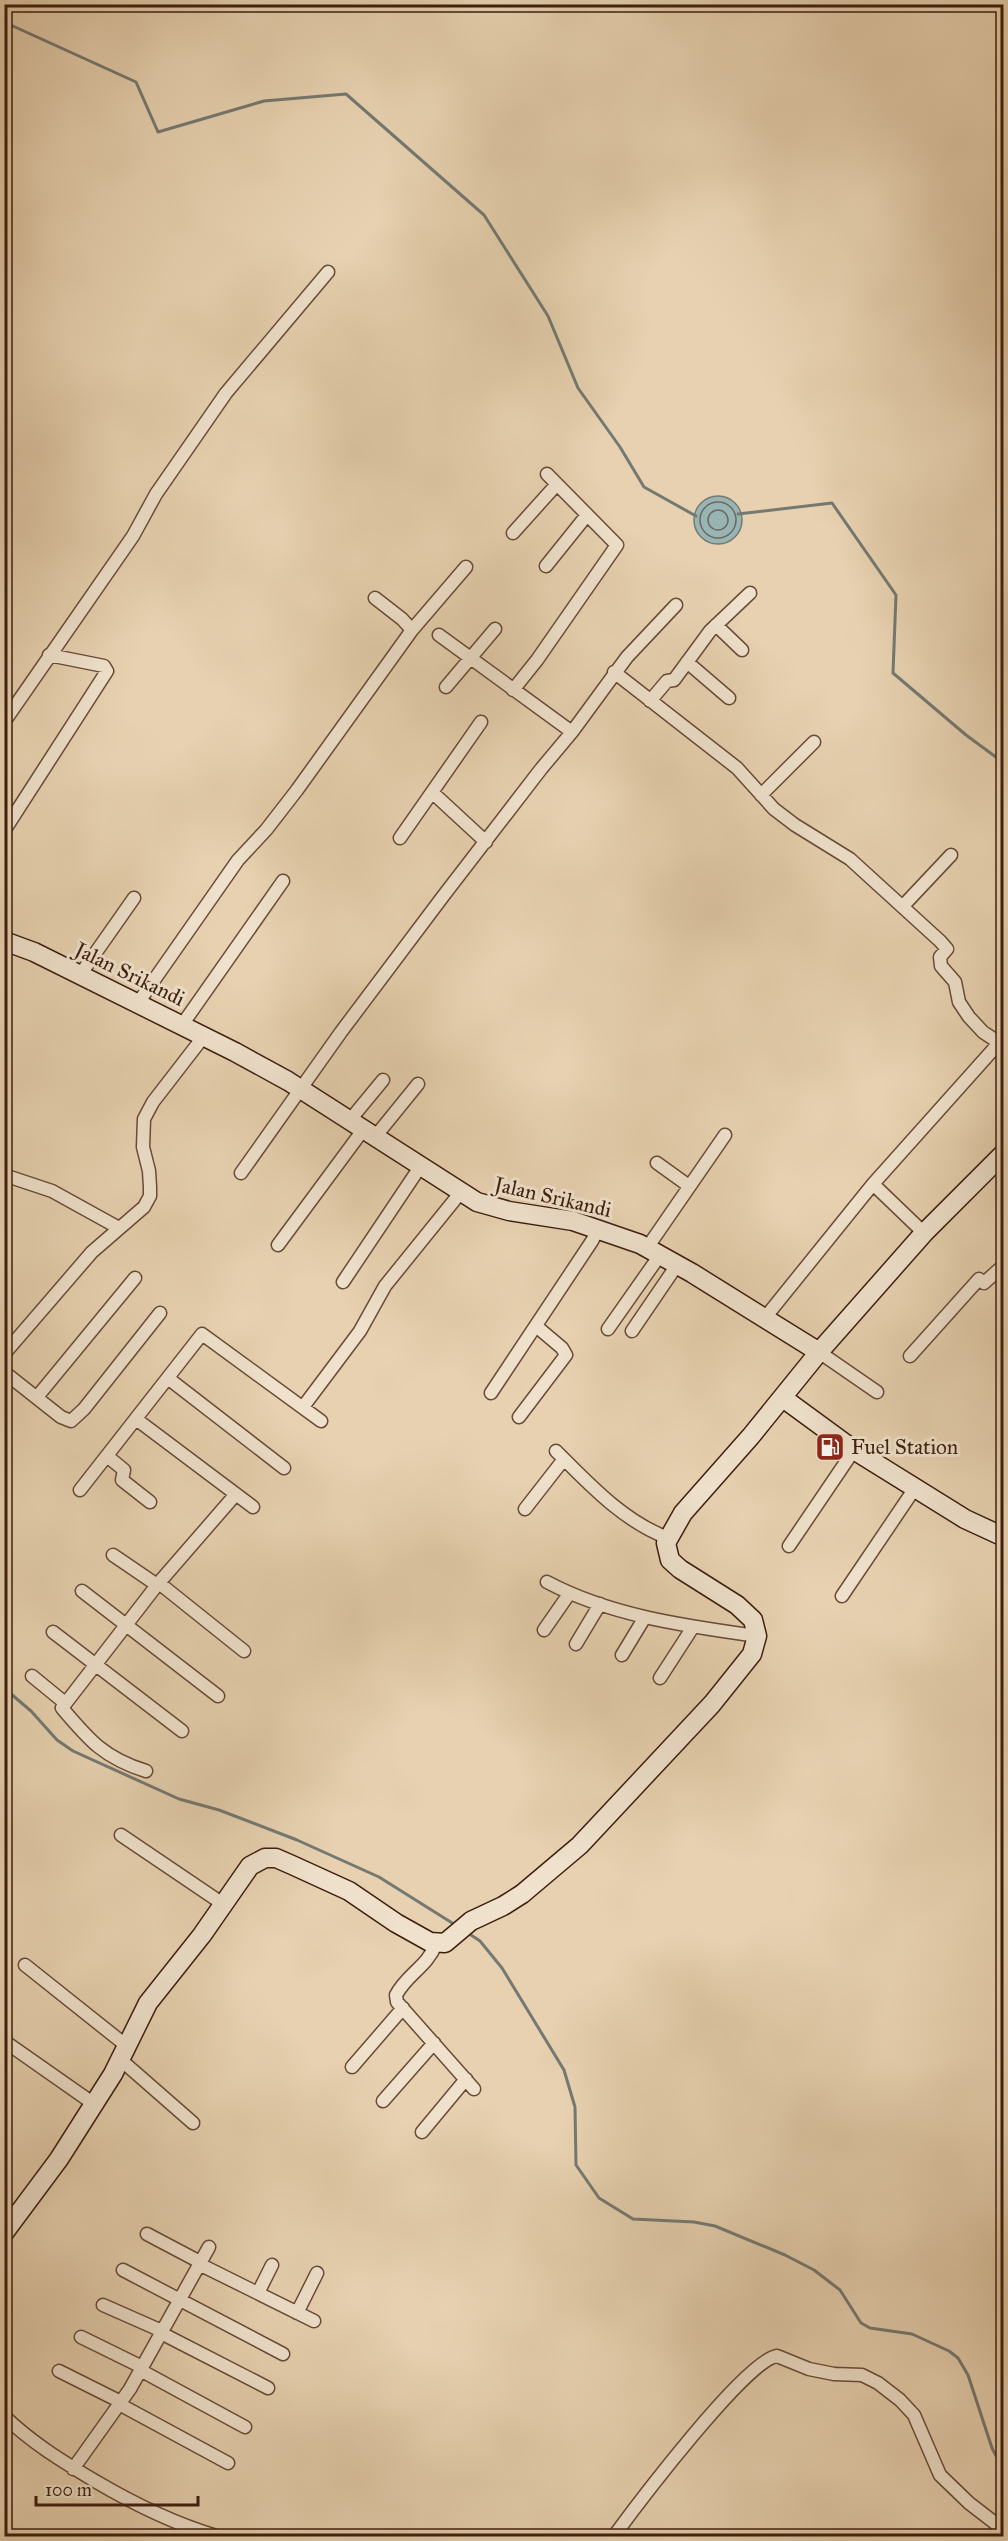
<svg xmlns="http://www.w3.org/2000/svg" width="1008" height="2541" viewBox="0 0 1008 2541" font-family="'IM FELL Great Primer',serif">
	<rect width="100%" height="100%" fill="#e7d1b0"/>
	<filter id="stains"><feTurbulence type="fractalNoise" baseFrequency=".00333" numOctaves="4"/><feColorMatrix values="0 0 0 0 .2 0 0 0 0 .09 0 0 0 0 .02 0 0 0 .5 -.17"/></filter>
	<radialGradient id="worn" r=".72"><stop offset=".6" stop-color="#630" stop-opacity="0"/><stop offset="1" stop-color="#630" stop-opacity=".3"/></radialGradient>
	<path fill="#98b5b4" stroke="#747972" stroke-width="1.5" d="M694 520a24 24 0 1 1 48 0a24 24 0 1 1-48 0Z"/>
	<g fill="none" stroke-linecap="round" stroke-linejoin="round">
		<path stroke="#6a6a62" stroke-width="1.5" d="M700 520a18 18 0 1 1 36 0a18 18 0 1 1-36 0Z
			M708 520a10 10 0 1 1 20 0a10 10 0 1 1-20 0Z"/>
		<path stroke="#747972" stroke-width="3" d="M 4,22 L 136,82 L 158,132 L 264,101 L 346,94 L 484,215 L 548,316 L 578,388 L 620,447 L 644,487 L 696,516
			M 738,514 L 832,503 L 896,595 L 893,673 L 966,735 L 1004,763
			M 4,1688 L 31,1711 L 57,1740 L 73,1751 L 179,1799 L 219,1810 L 297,1840 L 379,1877 L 457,1926
			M 468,1933 L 480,1941 L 502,1968 L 564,2070 L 575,2107 L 576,2165 L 599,2198 L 633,2219 L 694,2222 L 715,2226 L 785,2255 L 814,2270 L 840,2290 L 861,2323 L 870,2328 L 912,2334 L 949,2351 L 958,2358 L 968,2375 L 992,2448 L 1004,2471"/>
		<g stroke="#684b37" stroke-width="15">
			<path id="street" d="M 513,533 L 557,484
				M 546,566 L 587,515
				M 375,598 L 402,619 L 412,630
				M 716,625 L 742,650
				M 439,635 L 572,732
				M 687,662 L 729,698
				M 614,672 L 737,768 L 774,809 L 795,825 L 850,859 L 940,941 L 947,949 L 940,957 L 941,966 L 955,982 L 959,1002 L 969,1017 L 983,1032 L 1004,1046
				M 446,687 L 495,629
				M 513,690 L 537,660 L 617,545 L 547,474
				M 650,701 L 667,681 L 674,680 L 710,631 L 750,593
				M 4,722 L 133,536 L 156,494 L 226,393 L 328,272
				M 433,793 L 486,842
				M 761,795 L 814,742
				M 4,831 L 107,671 L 104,666 L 49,655
				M 400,838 L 481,722
				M 903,906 L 951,855
				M 80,975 L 134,898
				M 138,1003 L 238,860 L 266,830 L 297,790 L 412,630 L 466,567
				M 182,1025 L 283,881
				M 350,1120 L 383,1080
				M 375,1137 L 418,1084
				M 657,1163 L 689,1186
				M 241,1173 L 341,1032 L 444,895 L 541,769 L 572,732 L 627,657 L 676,605
				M 4,1175 L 52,1191 L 119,1228
				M 873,1184 L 924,1233
				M 278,1245 L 363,1130
				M 647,1248 L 725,1135
				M 343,1282 L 420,1167
				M 764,1319 L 873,1184 L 999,1043
				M 608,1329 L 660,1255
				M 632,1331 L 677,1265
				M 819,1352 L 877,1392
				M 4,1354 L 92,1252 L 144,1207 L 150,1196 L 150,1187 L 149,1171 L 143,1147 L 144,1119 L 153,1102 L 204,1036
				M 910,1356 L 979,1279 L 984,1283 L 1004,1265
				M 4,1372 L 61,1417 L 71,1421 L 84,1409 L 160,1313
				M 169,1379 L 284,1468
				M 491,1393 L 592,1241 L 599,1228
				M 37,1397 L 135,1278
				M 303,1407 L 360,1331 L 385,1286 L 461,1192
				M 519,1417 L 566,1355 L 562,1348 L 536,1326
				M 136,1419 L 253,1507
				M 556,1451 C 589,1484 623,1521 668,1538
				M 107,1456 L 124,1470 L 122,1480 L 150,1502
				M 80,1490 L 202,1334 L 321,1421
				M 525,1509 L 564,1459
				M 789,1546 L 854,1450
				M 113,1555 L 157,1585
				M 547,1582 C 611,1616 686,1626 757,1636
				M 159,1583 L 244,1651
				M 82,1591 L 218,1696
				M 842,1596 L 915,1488
				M 544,1630 L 569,1594
				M 53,1632 L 182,1731
				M 576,1644 L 600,1604
				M 622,1655 L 645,1617
				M 32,1676 L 65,1703
				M 660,1678 L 693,1627
				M 146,1771 C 104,1758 89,1740 62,1708 L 157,1585 L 236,1494
				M 121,1835 L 223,1904
				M 436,1944 C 427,1967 407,1974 396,1995 L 397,2002 L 474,2089
				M 25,1965 L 128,2047
				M 4,2041 L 94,2104
				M 121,2060 L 193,2123
				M 352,2067 L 403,2008
				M 383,2101 L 434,2043
				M 422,2132 L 466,2079
				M 147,2234 L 200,2262
				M 199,2264 L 314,2321
				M 123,2270 L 283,2354
				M 258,2293 L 272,2265
				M 103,2305 L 162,2331
				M 297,2313 L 317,2273
				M 161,2333 L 268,2388
				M 81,2337 L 142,2367
				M 140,2370 L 245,2427
				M 59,2371 L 121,2402
				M 119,2404 L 228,2463
				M 4,2416 C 32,2443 62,2461 95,2481 C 134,2504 172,2523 216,2536
				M 73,2469 L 130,2389 L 209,2247
				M 614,2536 C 636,2506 746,2360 777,2356 L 809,2369 L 834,2374 L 862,2375 L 878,2383 L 900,2400 L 914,2415 L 940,2475 L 969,2503 L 1004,2530"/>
		</g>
		<g stroke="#3d1e0f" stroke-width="21">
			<path id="secondary" d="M 4,941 L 34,952 L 235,1052 L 288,1081 L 477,1202 L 509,1211 L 573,1221 L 640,1244 L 692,1273 L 819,1352 L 924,1233 L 1004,1153
				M 783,1398 L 854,1450 L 965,1519 L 1004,1537
				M 4,2233 L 59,2159 L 113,2074 L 148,2003 L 202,1935 L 250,1866 L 265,1858 L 276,1858 L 292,1865 L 349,1891 L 396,1923 L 430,1942 L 445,1943 L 471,1921 L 503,1906 L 522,1894 L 580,1845 L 712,1704 L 752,1654 L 757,1636 L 753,1620 L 737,1605 L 680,1569 L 670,1560 L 666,1543 L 683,1513 L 751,1436 L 819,1352"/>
		</g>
		<use href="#street" stroke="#efe1cc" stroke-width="12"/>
		<use href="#secondary" stroke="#efe1cc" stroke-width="18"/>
	</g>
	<defs>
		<g id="fuel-square" transform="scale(1.5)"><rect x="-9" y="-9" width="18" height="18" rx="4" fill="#8f2418" stroke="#efe1cc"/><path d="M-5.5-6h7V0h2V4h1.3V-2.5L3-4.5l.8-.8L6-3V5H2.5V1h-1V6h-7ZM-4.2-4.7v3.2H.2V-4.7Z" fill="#fff"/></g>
	</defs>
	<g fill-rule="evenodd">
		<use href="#fuel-square" x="830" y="1447"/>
	</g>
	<g text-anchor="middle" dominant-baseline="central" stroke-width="6" stroke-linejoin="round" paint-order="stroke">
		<g font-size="21" fill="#3d1e0f" stroke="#efe1cc">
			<text transform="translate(130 974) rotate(26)">Jalan Srikandi</text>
			<text transform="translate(553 1197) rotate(13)">Jalan Srikandi</text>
		</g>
		<g font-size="21" fill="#3d1e0f" stroke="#efe1cc" text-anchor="start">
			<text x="851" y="1447">Fuel Station</text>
		</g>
	</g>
	<rect width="1008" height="2541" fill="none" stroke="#e7d1b0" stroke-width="24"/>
	<rect x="6" y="6" width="996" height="2529" fill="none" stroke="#3d1e0f" stroke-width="3"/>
	<rect x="12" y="12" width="984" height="2517" fill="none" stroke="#3d1e0f" stroke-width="1.5"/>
	<path d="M36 2496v9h162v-9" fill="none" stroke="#3d1e0f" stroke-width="3"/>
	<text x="45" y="2496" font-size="18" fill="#3d1e0f" stroke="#efe1cc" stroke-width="4.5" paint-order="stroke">100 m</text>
	<rect width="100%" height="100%" filter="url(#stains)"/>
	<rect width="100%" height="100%" fill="url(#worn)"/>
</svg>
